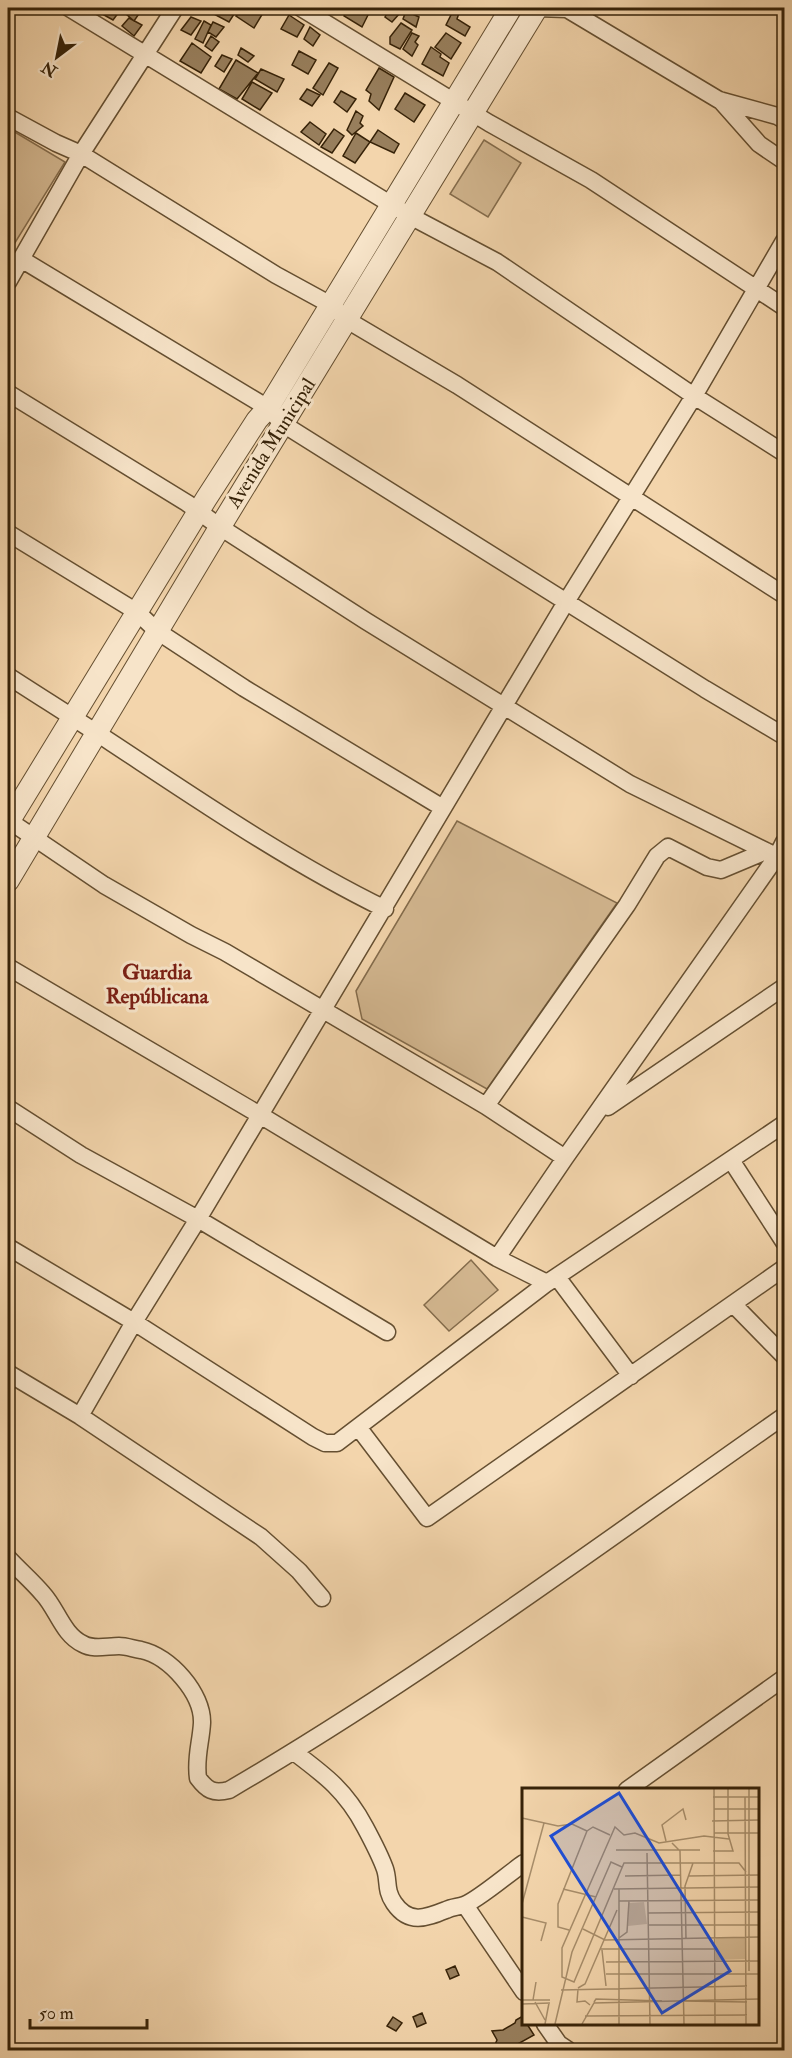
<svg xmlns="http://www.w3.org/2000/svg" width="792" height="2058" viewBox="0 0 792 2058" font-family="'IM FELL Double Pica',serif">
	<rect width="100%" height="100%" fill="#f3d5ac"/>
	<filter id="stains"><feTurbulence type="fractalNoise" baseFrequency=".00333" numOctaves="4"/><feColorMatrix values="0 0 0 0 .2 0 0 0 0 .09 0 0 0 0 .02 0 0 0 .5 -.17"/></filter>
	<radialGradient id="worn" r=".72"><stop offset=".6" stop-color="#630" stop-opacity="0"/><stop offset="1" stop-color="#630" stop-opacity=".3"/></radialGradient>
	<path fill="#d3b790" stroke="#846c4c" stroke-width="1.5" d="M 8,128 L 65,162 L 8,254 Z
		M 484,140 L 521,163 L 488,217 L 450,194 Z
		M 457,821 L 617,903 L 487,1089 L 362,1019 L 356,991 Z
		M 471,1260 L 498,1290 L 449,1331 L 424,1305 Z"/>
	<path fill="#987f5d" stroke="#362208" stroke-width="1.5" d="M 97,8 L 122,8 L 113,20 L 95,10 Z
		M 128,8 L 143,8 L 134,21 L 125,13 Z
		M 216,8 L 238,8 L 229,22 L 212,13 Z
		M 242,8 L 266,8 L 254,28 L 236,16 Z
		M 347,8 L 353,8 L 354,11 L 355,8 L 363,8 L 369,13 L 362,27 L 344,16 Z
		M 390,8 L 401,8 L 399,12 L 400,13 L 392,22 L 385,17 Z
		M 406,11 L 419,17 L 416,27 L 403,19 Z
		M 453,11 L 459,13 L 457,19 L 470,27 L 465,36 L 446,25 Z
		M 289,15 L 304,25 L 297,37 L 281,29 Z
		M 191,17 L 201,21 L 191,35 L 181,30 Z
		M 129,18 L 142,25 L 134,36 L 122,26 Z
		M 204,21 L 211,25 L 203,43 L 195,39 Z
		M 213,22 L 224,27 L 216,37 L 208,32 Z
		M 401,23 L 412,30 L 400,49 L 390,44 L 390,37 Z
		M 310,27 L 320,35 L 313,46 L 304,39 Z
		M 412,33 L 419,36 L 415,42 L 418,45 L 412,56 L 403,49 Z
		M 446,33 L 461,43 L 451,59 L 435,47 Z
		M 211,36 L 219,42 L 212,51 L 205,46 Z
		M 192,43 L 211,57 L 201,73 L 180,61 Z
		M 431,47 L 441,54 L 440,57 L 449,63 L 443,76 L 422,64 Z
		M 241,48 L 254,56 L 248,62 L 238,55 Z
		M 299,51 L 316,60 L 308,74 L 292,65 Z
		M 222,55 L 232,59 L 224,72 L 215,66 Z
		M 236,60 L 258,73 L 237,99 L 219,89 Z
		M 329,63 L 338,68 L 323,95 L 313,88 Z
		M 379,68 L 394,77 L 379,110 L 369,101 L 371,94 L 366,90 Z
		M 261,69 L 284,79 L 277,92 L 255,79 Z
		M 252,82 L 272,93 L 260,110 L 242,99 Z
		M 307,89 L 320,95 L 312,106 L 300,99 Z
		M 341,91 L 356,99 L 347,112 L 334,102 Z
		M 405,93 L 425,105 L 414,122 L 395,109 Z
		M 356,111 L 363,116 L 360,123 L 363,126 L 352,135 L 347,130 Z
		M 310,122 L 326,134 L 319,145 L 301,132 Z
		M 334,129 L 344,136 L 332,153 L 321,147 Z
		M 378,130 L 399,144 L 394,153 L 370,142 Z
		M 356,133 L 370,142 L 355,163 L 343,156 Z
		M 455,1966 L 459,1975 L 450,1979 L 446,1970 Z
		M 422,2013 L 426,2023 L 417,2027 L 413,2017 Z
		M 523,2016 L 524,2024 L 527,2024 L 534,2035 L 507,2050 L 496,2050 L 494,2047 L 497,2040 L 492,2031 L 503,2030 L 515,2023 L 516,2020 Z
		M 393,2017 L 402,2023 L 396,2031 L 387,2026 Z"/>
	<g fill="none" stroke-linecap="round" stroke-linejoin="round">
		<g stroke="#654f31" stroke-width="19">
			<path id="minor" d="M 69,8 L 410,216 L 497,262 L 694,396 L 784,453
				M 301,8 L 489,123 L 591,180 L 784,307
				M 536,8 L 567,9 L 719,100 L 777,116 L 784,120
				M 720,100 L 759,144 L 784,161
				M 8,117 L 56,143 L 81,154 L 276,275 L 331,305 L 347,320 L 457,385 L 784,595
				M 21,259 L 268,408 L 283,424 L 705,689 L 784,736
				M 8,282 L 81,154 L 175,8
				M 8,393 L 187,503 L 220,527 L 366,621 L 630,784 L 784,860
				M 8,533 L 137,612 L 157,631 L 244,688 L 443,808
				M 8,676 C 42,698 77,720 112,743 C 200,801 289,862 385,909
				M 8,820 L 104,885 L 191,935 L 225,952 L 486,1106 L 565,1158
				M 8,967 L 260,1115 L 497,1258 L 547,1283
				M 486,1106 L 627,905 L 657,856 L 668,847 L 707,867 L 721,870 L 766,851
				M 608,1107 L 784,987
				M 8,1108 L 81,1155 L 198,1219 L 387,1332
				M 731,1160 L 784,1242
				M 8,1247 L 134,1322 L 313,1437 L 325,1443 L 337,1443 L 547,1283 L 784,1124
				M 497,1258 L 565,1158 L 777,856 L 784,842
				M 557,1277 L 631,1376
				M 734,1305 L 784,1356
				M 8,1373 L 80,1416 L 261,1537 L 299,1571 L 322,1598
				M 80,1416 L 134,1322 L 198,1219 L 566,602 L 694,396 L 784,241
				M 358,1427 L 427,1518 L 784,1268
				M 8,1558 C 19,1570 32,1581 43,1594 C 57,1609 63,1635 83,1644 C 93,1650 107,1646 119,1646 C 126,1646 134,1649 141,1650 C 170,1656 203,1694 202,1723 C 201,1742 195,1758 198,1778 C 207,1790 213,1794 229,1790 C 421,1678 602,1543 784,1416
				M 294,1752 C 326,1776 346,1791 365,1827 C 372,1840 380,1855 385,1869 C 389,1881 385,1890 394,1903 C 409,1925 426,1918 446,1910 C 452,1907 458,1907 464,1905 C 478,1900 509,1873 524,1863
				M 627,1790 L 784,1678
				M 465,1905 L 524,1992
				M 545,2024 L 559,2044 L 568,2050"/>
		</g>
		<g stroke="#654f31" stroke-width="23">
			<path id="tertiary" d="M 8,823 L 206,499 L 257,420 L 268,408 L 511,8
				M 8,881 L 220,527 L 537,8"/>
		</g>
		<use href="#minor" stroke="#f7e4c9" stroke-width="16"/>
		<use href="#tertiary" stroke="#f7e4c9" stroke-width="21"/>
	</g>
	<g text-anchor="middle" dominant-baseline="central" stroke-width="6" stroke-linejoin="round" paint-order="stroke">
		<g font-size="20" fill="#362208" stroke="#f7e4c9">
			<text transform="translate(271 443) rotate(-58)">Avenida Municipal</text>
		</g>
		<g font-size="21" font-weight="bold" fill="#7a1f14" stroke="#f7e4c9">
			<text x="157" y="972">Guardia<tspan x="157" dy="24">Repúblicana</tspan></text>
		</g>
	</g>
	<g transform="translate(522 1788)">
		<rect width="237" height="237" fill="#f3d5ac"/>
		<path d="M 122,114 L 125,136 L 106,138 L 107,115 ZM 194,150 L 223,150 L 223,171 L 194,172 Z" fill="#d3b790"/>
		<path fill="none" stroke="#a78d6a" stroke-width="1.5" d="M 192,1 L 193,236M 227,1 L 227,183M 191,9 L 237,9M 223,9 L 224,236M 192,21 L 237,21M 0,30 L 36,38 L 50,36 L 65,43M 190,33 L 237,32M 192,45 L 237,45M 207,51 L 182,48 L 137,55 L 113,45 L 102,47 L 93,39 L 40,160 L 40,189 L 52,194 L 102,75 L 217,75 L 224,84M 144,53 L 140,37 L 161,21 L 164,32M 150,55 L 158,63 L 162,236M 94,62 L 178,62M 191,63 L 211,63 L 206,46 L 206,1M 125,65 L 128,236M 103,88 L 159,87M 166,88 L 237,87M 41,101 L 74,109M 92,101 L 237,99M 97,113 L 237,112M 0,116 L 22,35M 126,125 L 237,124M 0,129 L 24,135 L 19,153M 126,137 L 237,137M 61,141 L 83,152 L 237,149M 47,142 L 36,139 L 36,116 L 65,43 L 71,39 L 88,47M 97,150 L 105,144 L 107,113M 164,151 L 163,98 L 171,75M 78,161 L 192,161M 80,162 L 84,198M 84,174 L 237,173M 84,186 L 237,186M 56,200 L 63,196 L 95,122M 56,201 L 55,214 L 63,213 L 68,217M 39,202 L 225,198M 0,212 L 28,212M 11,212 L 14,194M 159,213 L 225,214M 13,214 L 23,232M 72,214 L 74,211 L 140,213M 0,216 L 28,215M 63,228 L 225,227M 23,236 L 27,215M 33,236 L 50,164 L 89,74 L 100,79M 60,236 L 72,215 L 237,211M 97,236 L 97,101"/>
		<path fill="#1d4ed8" fill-opacity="0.15" stroke="#1d4ed8" stroke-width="3" d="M 97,5 L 208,183 L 140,225 L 29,48 Z"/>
		<rect width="237" height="237" fill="none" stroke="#362208" stroke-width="3"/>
	</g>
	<rect width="792" height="2058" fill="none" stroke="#f3d5ac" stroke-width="30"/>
	<rect x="9" y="9" width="774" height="2040" fill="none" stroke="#362208" stroke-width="3"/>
	<rect x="15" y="15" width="762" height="2028" fill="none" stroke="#362208" stroke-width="1.5"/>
	<g transform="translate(57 57) rotate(212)" stroke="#f7e4c9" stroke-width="4.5" paint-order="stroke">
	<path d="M0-4.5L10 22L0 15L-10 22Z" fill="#362208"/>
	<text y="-9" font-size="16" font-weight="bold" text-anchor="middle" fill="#362208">N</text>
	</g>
	<path d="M30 2019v9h117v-9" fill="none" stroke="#362208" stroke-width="3"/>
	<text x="39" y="2019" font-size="18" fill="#362208" stroke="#f7e4c9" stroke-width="4.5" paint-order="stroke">50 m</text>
	<rect width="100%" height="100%" filter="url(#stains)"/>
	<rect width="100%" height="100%" fill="url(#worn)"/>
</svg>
